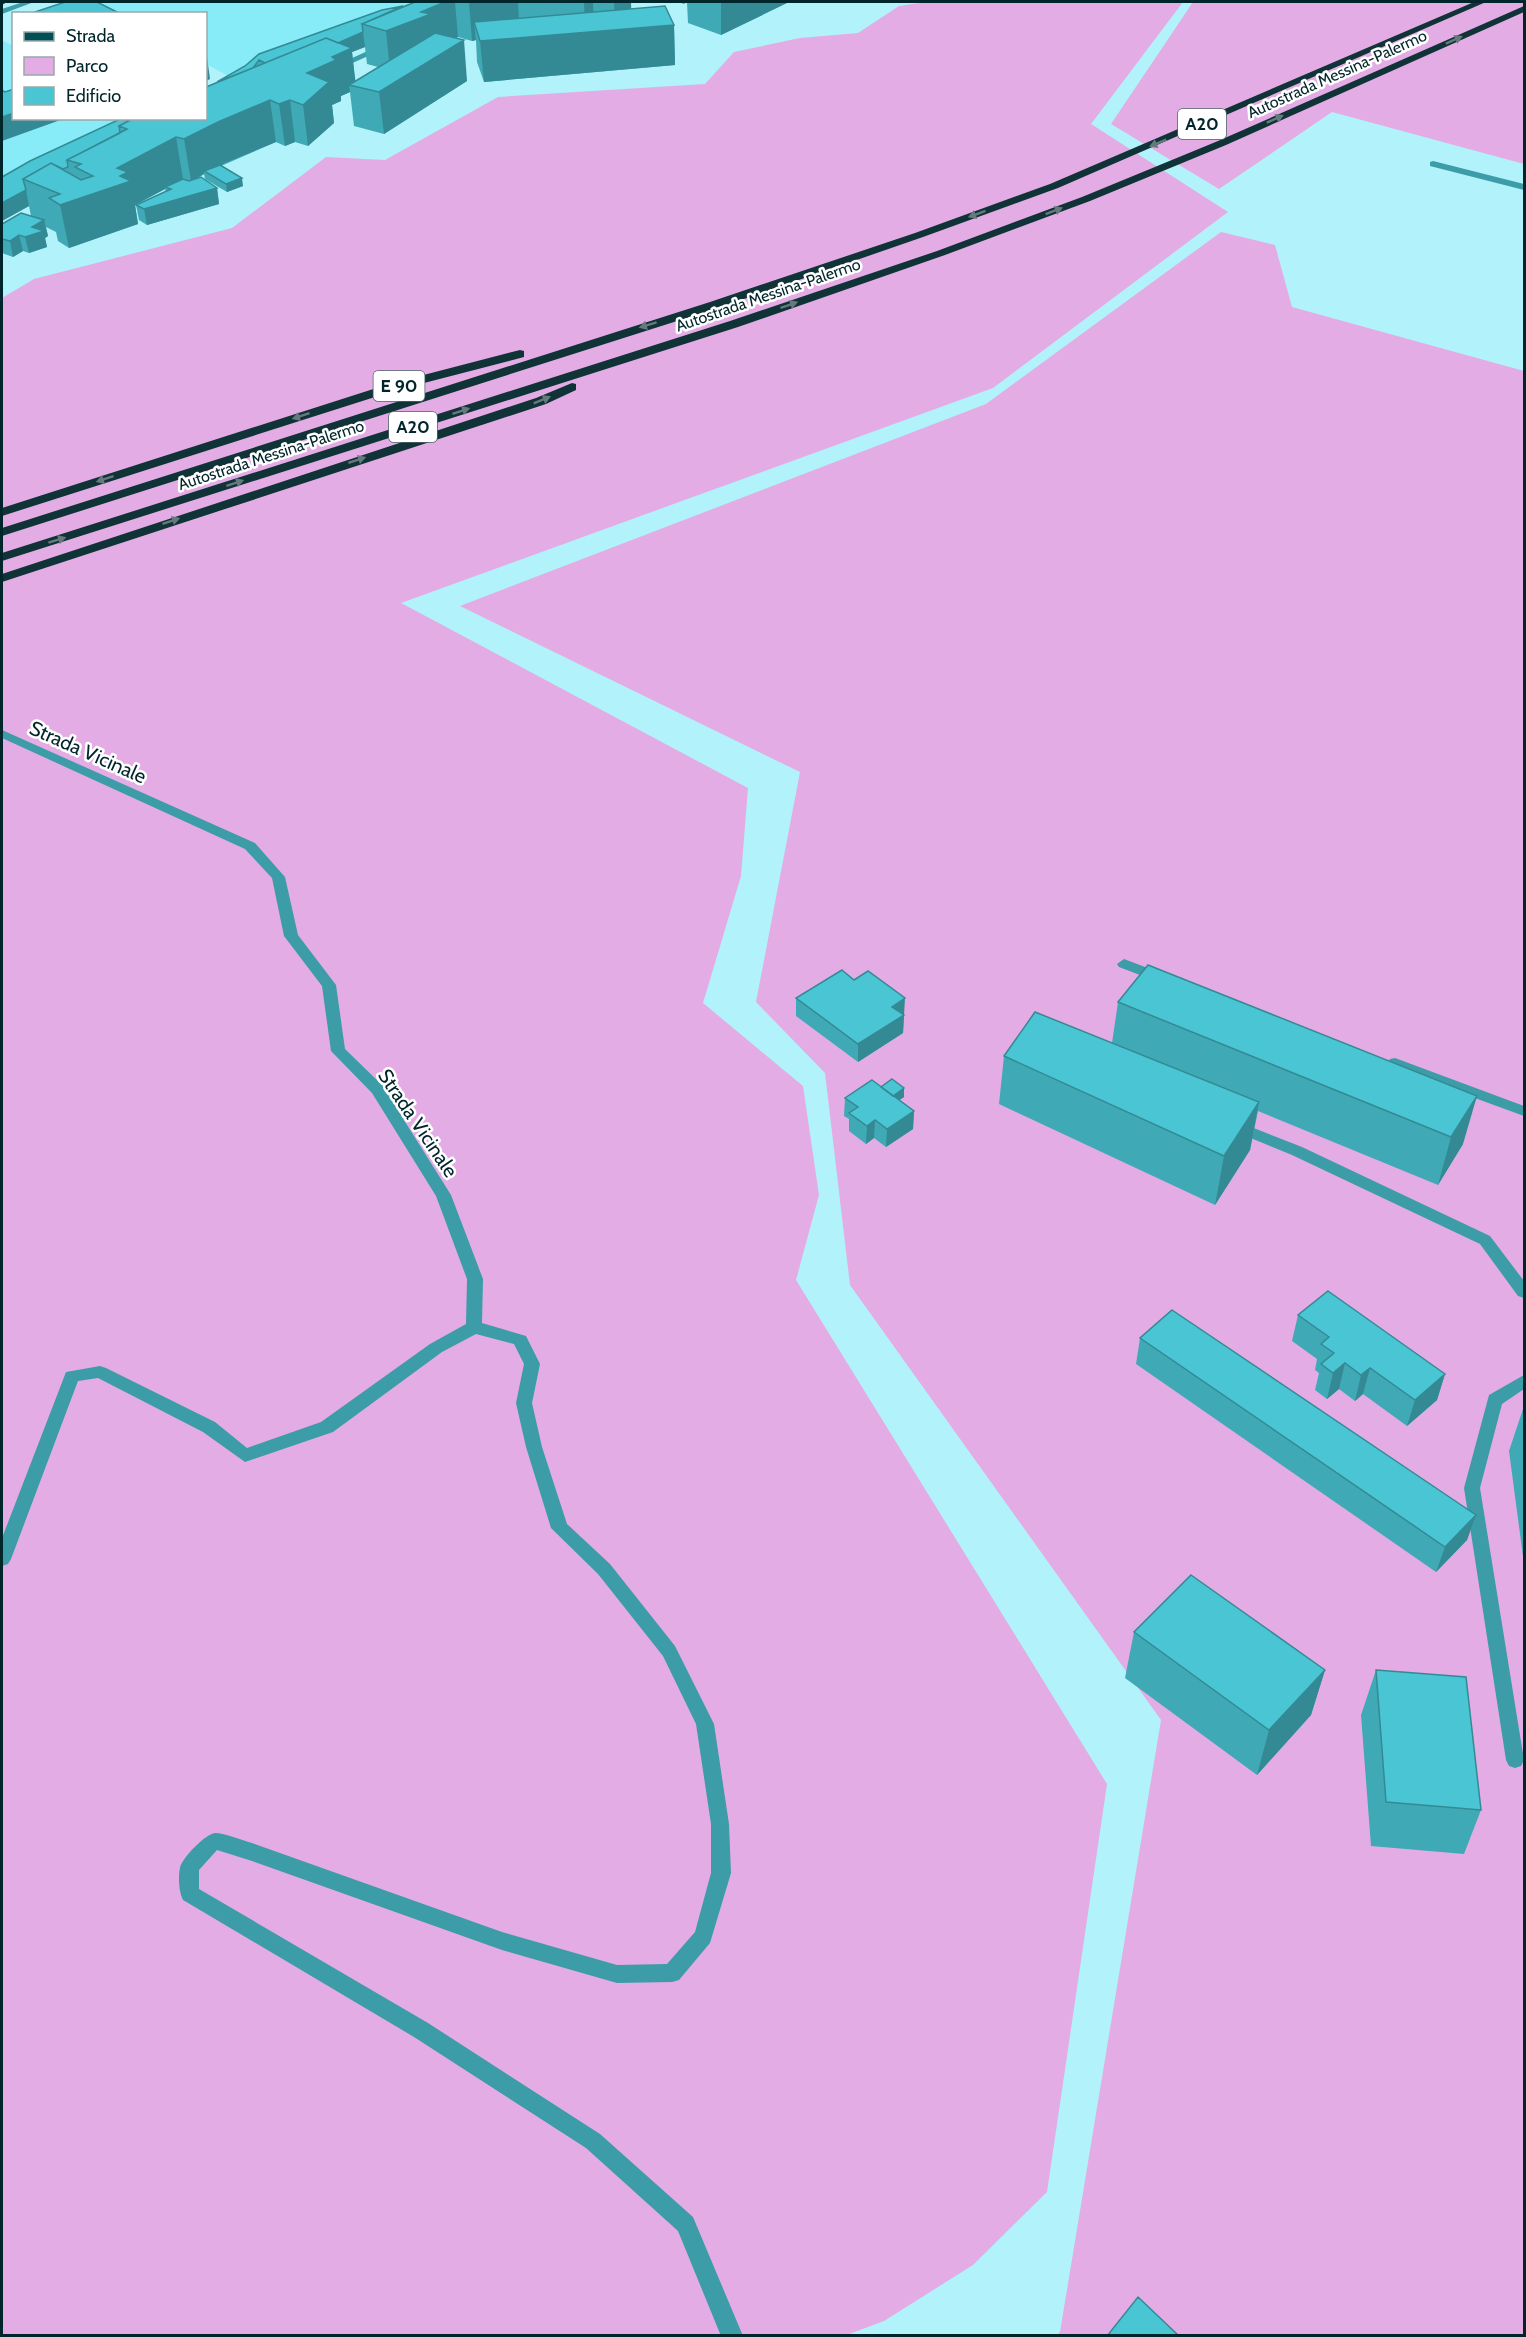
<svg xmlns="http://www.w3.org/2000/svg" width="1526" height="2337" viewBox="0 0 1526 2337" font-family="Cabin,sans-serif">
	<rect width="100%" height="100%" fill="#b2f2fa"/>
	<path fill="#88ecf8" d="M 82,2 L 425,2 L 230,77 L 206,64 L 206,14 L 105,13 Z
		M 2,40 L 13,46 L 14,118 L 131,119 L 2,188 Z"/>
	<path fill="#e4ace4" d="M 926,2 L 1183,2 L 1091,124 L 1228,212 L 993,388 L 401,603 L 748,788 L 741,876 L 703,1003 L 803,1086 L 819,1195 L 796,1280 L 1107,1784 L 1047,2192 L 973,2265 L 884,2321 L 844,2336 L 2,2335 L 2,298 L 34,279 L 232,228 L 326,157 L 385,160 L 498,97 L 705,84 L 734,52 L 800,38 L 858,33 L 899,6 Z
		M 1193,2 L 1524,2 L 1524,164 L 1332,112 L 1219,189 L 1111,124 Z
		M 1221,232 L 1275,245 L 1292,307 L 1524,371 L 1524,2335 L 1057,2335 L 1060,2332 L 1161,1720 L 850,1285 L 825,1073 L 756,1002 L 800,772 L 460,606 L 986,404 Z"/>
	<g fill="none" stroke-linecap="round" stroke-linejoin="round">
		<path fill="#3c9ca7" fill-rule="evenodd" d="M 23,2 L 34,2 L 2,14 L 2,9 Z
			M 381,45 L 388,47 L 337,70 L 330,68 Z
			M 1433,161 L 1524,184 L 1524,190 L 1430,166 L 1430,162 Z
			M 2,730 L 255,843 L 285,877 L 298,935 L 336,985 L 345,1049 L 382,1085 L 451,1195 L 483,1279 L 482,1323 L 526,1336 L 540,1364 L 532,1403 L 542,1447 L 567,1524 L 610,1564 L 675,1646 L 714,1724 L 729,1824 L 731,1873 L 710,1943 L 679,1980 L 672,1982 L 617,1983 L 502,1950 L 252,1861 L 217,1850 L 199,1870 L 199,1889 L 428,2023 L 600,2134 L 693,2217 L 743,2336 L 721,2336 L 678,2231 L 586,2148 L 414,2037 L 183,1900 C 179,1892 178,1877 180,1868 C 181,1859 207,1832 216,1833 C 227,1834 241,1840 252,1843 L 502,1932 L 617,1965 L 667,1964 L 695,1932 L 711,1873 L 711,1824 L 696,1724 L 663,1656 L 598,1574 L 551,1528 L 526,1447 L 516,1403 L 524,1364 L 514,1344 L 476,1334 L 442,1352 L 333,1432 L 245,1462 L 203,1432 L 98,1378 L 78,1381 L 11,1559 L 8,1564 L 2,1566 L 2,1538 L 66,1372 L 100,1366 L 106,1368 L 215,1422 L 247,1448 L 321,1422 L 430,1344 L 466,1324 L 467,1279 L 436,1196 L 372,1093 L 331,1051 L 322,986 L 284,936 L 272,878 L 245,849 L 2,738 Z
			M 1124,959 L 1166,975 L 1168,978 L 1161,983 L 1119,967 L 1117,964 Z
			M 1395,1058 L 1524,1106 L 1524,1116 L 1390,1067 L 1388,1063 L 1390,1059 Z
			M 1236,1121 L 1302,1147 L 1490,1236 L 1524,1281 L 1524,1298 L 1518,1296 L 1480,1244 L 1292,1155 L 1231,1130 L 1229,1126 L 1231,1122 Z
			M 1524,1375 L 1524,1389 L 1502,1404 L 1480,1488 L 1524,1760 L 1521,1766 L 1515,1768 L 1509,1766 L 1506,1760 L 1464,1488 L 1489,1395 Z"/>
		<path fill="#004f57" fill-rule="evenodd" d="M 2,2 L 7,2 L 2,5 Z"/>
		<path fill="#103337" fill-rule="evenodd" d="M 1474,2 L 1486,2 L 1058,188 L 923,237 L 718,308 L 2,536 L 2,528 L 710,302 L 915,233 L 1050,184 Z
			M 1524,6 L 1524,12 L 1226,145 L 1090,201 L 945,255 L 738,327 L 2,561 L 2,553 L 730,321 L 937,251 L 1082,197 L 1218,141 Z
			M 520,350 L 524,351 L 524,357 L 397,390 L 2,516 L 2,508 L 389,384 Z
			M 572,383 L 576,384 L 576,390 L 546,404 L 2,582 L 2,574 L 536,398 Z"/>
	</g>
	<path fill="#40a9b6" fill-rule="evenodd" d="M 415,2 L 631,2 L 631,9 L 674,25 L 675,65 L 484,82 L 477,62 L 476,40 L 472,41 L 458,37 L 456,38 L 467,81 L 384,134 L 354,126 L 350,92 L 341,96 L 341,101 L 332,105 L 334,123 L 308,146 L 295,142 L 285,146 L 276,142 L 221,166 L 243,186 L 227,192 L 205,179 L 204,174 L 198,178 L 217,188 L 219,204 L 147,225 L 139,220 L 136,205 L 166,192 L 165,189 L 135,205 L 138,224 L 69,248 L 58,241 L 56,232 L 46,227 L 48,236 L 45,238 L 47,247 L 29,253 L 23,251 L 13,257 L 2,253 L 2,224 L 31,216 L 29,206 L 2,221 L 2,177 L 127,120 L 217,82 L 245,66 L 259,54 ZM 365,47 L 367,64 L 378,67 L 355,81 L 352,52 Z
		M 678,2 L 789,2 L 721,35 L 688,23 L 687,2 L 684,4 Z
		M 1148,965 L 1463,1144 L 1438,1185 L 1258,1111 L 1250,1150 L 1215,1205 L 999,1104 L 1004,1056 L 1112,1043 L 1118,1002 Z
		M 796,998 L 904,1016 L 903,1033 L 858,1062 L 796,1016 Z
		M 881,1087 L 904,1097 L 899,1100 L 914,1111 L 913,1129 L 886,1147 L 874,1138 L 866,1144 L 849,1131 L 849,1119 L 844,1116 L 845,1098 Z
		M 1298,1315 L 1445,1374 L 1437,1400 L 1407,1426 L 1363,1394 L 1355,1401 L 1339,1389 L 1327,1399 L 1315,1390 L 1319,1373 L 1315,1370 L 1317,1359 L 1292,1341 Z
		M 1140,1338 L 1476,1515 L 1467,1540 L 1436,1572 L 1136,1364 Z
		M 1524,1406 L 1524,1564 L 1509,1451 Z
		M 1134,1632 L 1325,1670 L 1311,1715 L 1257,1775 L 1125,1678 Z
		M 1376,1670 L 1481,1810 L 1464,1854 L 1371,1846 L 1361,1715 Z"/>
	<path fill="#348a94" d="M 445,2 L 455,2 L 458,37 L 434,48 L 390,71 L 386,31 L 421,12 Z
		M 469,2 L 518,2 L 519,20 L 474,22 L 476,40 L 472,41 Z
		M 584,2 L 593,2 L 594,32 L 615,30 L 614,2 L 631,2 L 632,28 L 674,25 L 675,65 L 484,82 L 480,41 L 585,32 Z
		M 721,2 L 789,2 L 721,35 Z
		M 363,32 L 365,47 L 352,52 L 356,86 L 349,85 L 350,92 L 341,96 L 341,101 L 332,105 L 334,123 L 308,146 L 303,105 L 277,68 Z
		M 464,40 L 467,81 L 384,134 L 379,92 Z
		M 206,57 L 207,57 L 210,79 L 206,81 Z
		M 270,100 L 276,142 L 225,163 L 207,173 L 204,171 L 204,174 L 191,181 L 184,139 L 218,122 Z
		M 290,100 L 295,142 L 285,146 L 279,104 Z
		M 14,113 L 14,118 L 66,118 L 2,141 L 2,117 Z
		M 176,137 L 183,179 L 165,187 L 165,189 L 135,205 L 138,224 L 69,248 L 60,205 L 117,168 Z
		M 242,178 L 243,186 L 227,192 L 226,184 Z
		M 217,188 L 219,204 L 147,225 L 144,209 Z
		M 26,190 L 29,206 L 2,221 L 2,203 Z
		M 44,220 L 48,236 L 45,238 L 47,247 L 29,253 L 25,237 L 32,227 Z
		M 19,235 L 23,251 L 13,257 L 10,241 Z
		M 905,998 L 903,1033 L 858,1062 L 858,1044 L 892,1007 Z
		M 904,1088 L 904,1097 L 886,1109 L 886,1100 Z
		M 1477,1096 L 1463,1144 L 1438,1185 L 1451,1137 Z
		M 1259,1102 L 1250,1150 L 1215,1205 L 1224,1156 Z
		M 914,1111 L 913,1129 L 886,1147 L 887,1129 Z
		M 875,1120 L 874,1138 L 866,1144 L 867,1126 Z
		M 1345,1363 L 1339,1389 L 1327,1399 L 1333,1373 Z
		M 1370,1368 L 1363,1394 L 1355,1401 L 1361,1375 Z
		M 1445,1374 L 1437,1400 L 1407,1426 L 1415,1400 Z
		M 1476,1515 L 1467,1540 L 1436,1572 L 1445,1547 Z
		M 1325,1670 L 1311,1715 L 1257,1775 L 1269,1730 Z"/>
	<path fill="#4ac5d4" stroke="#348a94" stroke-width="1.5" d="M 65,2 L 97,2 L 121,14 L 29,14 Z
		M 415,2 L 445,2 L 421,12 L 431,14 L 386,31 L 362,24 Z
		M 403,6 L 362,24 L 363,32 L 338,43 L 326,38 L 265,63 L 259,60 L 253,68 L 217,82 L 245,66 L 259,54 L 382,10 Z
		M 665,6 L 674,25 L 480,41 L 474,22 Z
		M 435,33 L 464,40 L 379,92 L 349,85 Z
		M 326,38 L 352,48 L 332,57 L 336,60 L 307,73 L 329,82 L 303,105 L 290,100 L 279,104 L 270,100 L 218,122 L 184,139 L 176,137 L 117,168 L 128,172 L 120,176 L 131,181 L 60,205 L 49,198 L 60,194 L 23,179 L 51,163 L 81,180 L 93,176 L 75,167 L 81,164 L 67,160 L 127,129 L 119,126 L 134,118 L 206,118 L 206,87 Z
		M 14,89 L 14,113 L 2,117 L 2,90 L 5,92 Z
		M 132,118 L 134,118 L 119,126 L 120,133 L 67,160 L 68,167 L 63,169 L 51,163 L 23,179 L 26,190 L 2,203 L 2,177 L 30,161 L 120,119 L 127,120 Z
		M 220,165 L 242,178 L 226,184 L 204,171 Z
		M 201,177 L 217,188 L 144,209 L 136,205 L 171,189 L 165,187 L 183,179 L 189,181 Z
		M 21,213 L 44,220 L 32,227 L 44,231 L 25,237 L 19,235 L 10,241 L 2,239 L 2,224 Z
		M 1148,965 L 1477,1096 L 1451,1137 L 1118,1002 Z
		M 842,970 L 854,980 L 868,971 L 905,998 L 892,1007 L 904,1015 L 858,1044 L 796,998 Z
		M 1035,1012 L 1259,1102 L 1224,1156 L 1004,1056 Z
		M 892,1079 L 904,1088 L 893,1096 L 881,1087 Z
		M 872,1080 L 914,1111 L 887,1129 L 875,1120 L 867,1126 L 849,1113 L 858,1107 L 845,1098 Z
		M 1328,1291 L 1445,1374 L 1415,1400 L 1370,1368 L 1361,1375 L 1345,1363 L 1333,1373 L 1321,1364 L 1334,1353 L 1321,1344 L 1329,1337 L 1298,1315 Z
		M 1172,1310 L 1476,1515 L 1445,1547 L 1140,1338 Z
		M 1191,1575 L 1325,1670 L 1269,1730 L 1134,1632 Z
		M 1376,1670 L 1466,1677 L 1481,1810 L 1386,1802 Z
		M 1138,2297 L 1179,2336 L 1107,2336 Z"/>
	<defs><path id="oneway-solid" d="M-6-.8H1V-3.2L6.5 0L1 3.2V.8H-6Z" transform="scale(1.5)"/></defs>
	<g fill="#647a7d">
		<use href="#oneway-solid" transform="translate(1454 40) rotate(-24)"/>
		<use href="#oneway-solid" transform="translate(1275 119) rotate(-24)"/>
		<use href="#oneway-solid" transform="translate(1158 143) rotate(157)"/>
		<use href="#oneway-solid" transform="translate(1054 211) rotate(-21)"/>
		<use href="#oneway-solid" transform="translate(977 214) rotate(160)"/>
		<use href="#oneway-solid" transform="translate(789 305) rotate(-19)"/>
		<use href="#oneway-solid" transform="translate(648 325) rotate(163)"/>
		<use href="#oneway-solid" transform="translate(542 400) rotate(-22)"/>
		<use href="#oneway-solid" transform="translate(461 411) rotate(-18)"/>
		<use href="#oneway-solid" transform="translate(301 416) rotate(162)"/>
		<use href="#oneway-solid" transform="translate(357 460) rotate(-18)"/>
		<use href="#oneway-solid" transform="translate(105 479) rotate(162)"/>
		<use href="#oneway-solid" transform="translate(235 483) rotate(-18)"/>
		<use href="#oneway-solid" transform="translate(171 521) rotate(-18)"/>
		<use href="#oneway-solid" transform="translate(57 540) rotate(-17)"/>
	</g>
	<g text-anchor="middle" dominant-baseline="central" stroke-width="5" stroke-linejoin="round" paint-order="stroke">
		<g font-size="16" fill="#00262b" stroke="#fff">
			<text transform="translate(1337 74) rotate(-24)">Autostrada Messina-Palermo</text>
			<text transform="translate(768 295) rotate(-19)">Autostrada Messina-Palermo</text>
			<text transform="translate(271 455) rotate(-18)">Autostrada Messina-Palermo</text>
		</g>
		<g fill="#fff" stroke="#4c676b" stroke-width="1.5">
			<rect x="1178" y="109" width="48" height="30" rx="4.5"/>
			<rect x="373.5" y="371" width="51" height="30" rx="4.5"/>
			<rect x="389" y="412" width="48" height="30" rx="4.5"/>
		</g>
		<g font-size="18" font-weight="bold" fill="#00262b">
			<text x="1202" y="124">A20</text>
			<text x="399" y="386">E 90</text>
			<text x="413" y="427">A20</text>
		</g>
		<g font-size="20" fill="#00262b" stroke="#fff">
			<text transform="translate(88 752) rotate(24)">Strada Vicinale</text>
			<text transform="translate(418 1123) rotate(56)">Strada Vicinale</text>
		</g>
	</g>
	<rect width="1526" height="2337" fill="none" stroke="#00262b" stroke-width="6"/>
	<rect x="12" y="12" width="195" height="108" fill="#ffffff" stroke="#99a8aa" stroke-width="1.5"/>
	<rect x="24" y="32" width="30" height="9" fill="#004f57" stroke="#99a8aa" stroke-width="1.5"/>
	<text x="66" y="42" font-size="18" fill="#00262b">Strada</text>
	<rect x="24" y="57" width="30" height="18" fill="#e4ace4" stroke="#99a8aa" stroke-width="1.5"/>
	<text x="66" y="72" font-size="18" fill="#00262b">Parco</text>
	<rect x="24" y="87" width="30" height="18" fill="#4ac5d4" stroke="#99a8aa" stroke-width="1.5"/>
	<text x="66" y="102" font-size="18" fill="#00262b">Edificio</text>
</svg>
